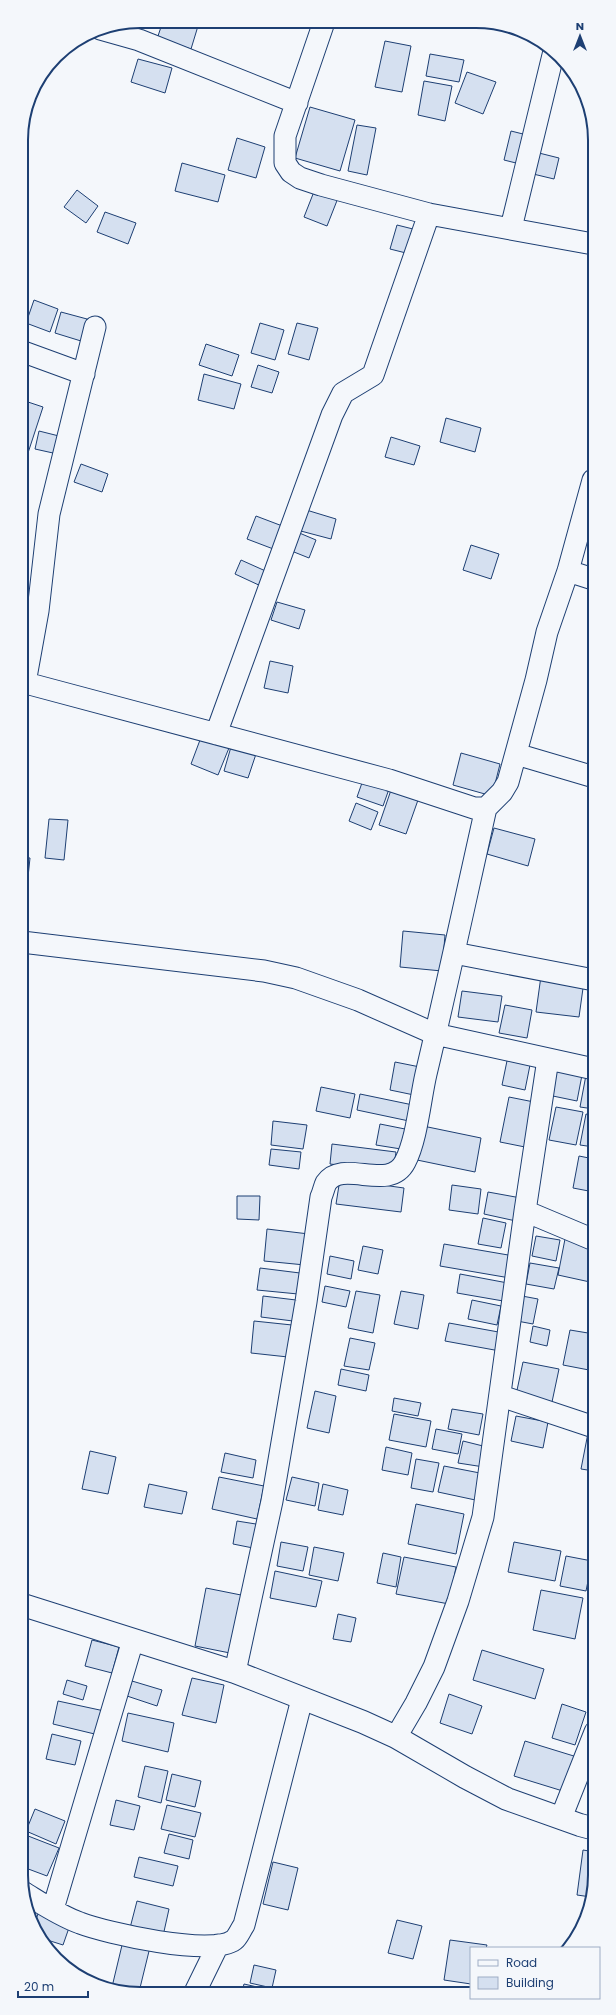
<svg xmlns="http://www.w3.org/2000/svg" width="616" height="2015" viewBox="0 0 616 2015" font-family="Poppins,sans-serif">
	<rect width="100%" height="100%" fill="#f4f7fb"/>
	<path fill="#d5e0f0" stroke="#1d3f73" d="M 163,21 L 181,21 L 198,26 L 191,49 L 157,39 Z
		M 509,27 L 534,36 L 533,38 L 508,33 Z
		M 385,41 L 411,46 L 402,92 L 375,87 Z
		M 430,54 L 464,60 L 459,82 L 426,76 Z
		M 138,59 L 172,68 L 165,93 L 131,82 Z
		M 467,72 L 496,82 L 483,114 L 455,103 Z
		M 424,81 L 452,86 L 445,121 L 418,115 Z
		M 310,107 L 355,120 L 340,171 L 295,158 Z
		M 357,125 L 376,128 L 367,175 L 348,171 Z
		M 511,131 L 531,136 L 524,165 L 504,160 Z
		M 237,138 L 265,147 L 256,178 L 228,170 Z
		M 535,152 L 559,158 L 554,179 L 529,173 Z
		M 182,163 L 225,175 L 218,202 L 175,191 Z
		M 315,189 L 338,198 L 327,226 L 304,217 Z
		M 77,190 L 98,206 L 86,223 L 64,207 Z
		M 105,212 L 136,223 L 128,244 L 97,232 Z
		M 397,225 L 421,231 L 414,255 L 390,249 Z
		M 34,300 L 58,309 L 50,332 L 26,323 Z
		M 61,312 L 87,319 L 81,341 L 55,333 Z
		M 260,323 L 284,330 L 275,360 L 251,353 Z
		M 297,323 L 318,328 L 309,360 L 288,354 Z
		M 206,344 L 239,355 L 232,376 L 199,365 Z
		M 258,365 L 279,372 L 272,393 L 251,387 Z
		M 204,374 L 241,384 L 234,409 L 198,400 Z
		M 22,400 L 43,407 L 27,456 L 22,454 Z
		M 446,418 L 481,428 L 475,452 L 440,442 Z
		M 39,431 L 67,438 L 62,455 L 35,449 Z
		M 391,437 L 420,446 L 414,465 L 385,457 Z
		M 81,464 L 108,474 L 102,492 L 74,482 Z
		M 303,509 L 336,519 L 331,539 L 297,530 Z
		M 256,516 L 285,527 L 276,550 L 247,539 Z
		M 297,532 L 316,540 L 309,558 L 289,550 Z
		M 471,545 L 499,554 L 491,579 L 463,570 Z
		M 241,560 L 270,573 L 263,587 L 235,574 Z
		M 277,602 L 305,610 L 299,629 L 271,620 Z
		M 270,661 L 293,666 L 288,693 L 264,688 Z
		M 203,732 L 231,743 L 218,775 L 191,764 Z
		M 233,740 L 258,748 L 248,778 L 224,771 Z
		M 461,753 L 500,764 L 492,796 L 453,785 Z
		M 363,780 L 389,789 L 383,806 L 357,797 Z
		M 391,790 L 418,800 L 406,834 L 379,825 Z
		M 356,803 L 378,812 L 371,830 L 349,821 Z
		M 49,819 L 68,820 L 64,860 L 45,858 Z
		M 494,828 L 535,839 L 528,866 L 487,854 Z
		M 22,857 L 30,858 L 26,896 L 22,896 Z
		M 403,931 L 445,935 L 442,971 L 400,967 Z
		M 541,976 L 584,981 L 579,1017 L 536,1012 Z
		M 462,991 L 502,996 L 498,1022 L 458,1017 Z
		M 505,1005 L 532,1010 L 527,1038 L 499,1033 Z
		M 508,1056 L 531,1060 L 525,1090 L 502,1085 Z
		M 395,1062 L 420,1067 L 414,1095 L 390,1090 Z
		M 553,1070 L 582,1075 L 577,1101 L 548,1095 Z
		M 586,1075 L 594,1077 L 594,1109 L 580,1107 Z
		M 321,1087 L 355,1094 L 350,1118 L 316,1111 Z
		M 360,1094 L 413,1105 L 409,1121 L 357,1110 Z
		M 509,1097 L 539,1103 L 530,1148 L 500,1142 Z
		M 556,1107 L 583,1112 L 576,1145 L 549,1140 Z
		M 586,1114 L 594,1116 L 594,1147 L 580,1145 Z
		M 273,1121 L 307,1125 L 303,1149 L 271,1145 Z
		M 380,1124 L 405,1129 L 401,1149 L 376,1145 Z
		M 423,1126 L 481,1138 L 475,1172 L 417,1160 Z
		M 332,1144 L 396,1152 L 393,1172 L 330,1164 Z
		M 271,1149 L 301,1152 L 299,1169 L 269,1165 Z
		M 579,1156 L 594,1159 L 594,1192 L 573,1188 Z
		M 340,1179 L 404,1188 L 401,1212 L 336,1204 Z
		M 452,1185 L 481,1189 L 478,1214 L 449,1210 Z
		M 488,1192 L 521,1198 L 516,1221 L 484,1214 Z
		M 237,1196 L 260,1196 L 259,1220 L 237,1219 Z
		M 483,1218 L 506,1223 L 501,1248 L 478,1244 Z
		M 267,1229 L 309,1234 L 305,1265 L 264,1261 Z
		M 536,1236 L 560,1240 L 556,1261 L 532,1256 Z
		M 565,1239 L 594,1245 L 594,1262 L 590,1282 L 558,1275 Z
		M 444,1244 L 514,1256 L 510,1278 L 440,1266 Z
		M 363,1246 L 383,1250 L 378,1274 L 358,1270 Z
		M 330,1256 L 354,1261 L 351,1279 L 327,1274 Z
		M 530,1263 L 559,1268 L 554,1289 L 526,1284 Z
		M 260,1268 L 300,1273 L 298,1294 L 257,1290 Z
		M 460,1274 L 513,1284 L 509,1302 L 457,1293 Z
		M 594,1285 L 594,1305 L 590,1304 Z
		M 325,1286 L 350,1291 L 346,1307 L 322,1302 Z
		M 356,1291 L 380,1295 L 373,1333 L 348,1328 Z
		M 401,1291 L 424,1295 L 418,1329 L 394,1324 Z
		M 263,1296 L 296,1300 L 293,1321 L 261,1317 Z
		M 522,1296 L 538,1299 L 533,1324 L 517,1321 Z
		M 472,1300 L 501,1306 L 497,1325 L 468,1319 Z
		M 254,1321 L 292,1325 L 288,1357 L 251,1353 Z
		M 449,1323 L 504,1333 L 500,1351 L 445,1341 Z
		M 533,1326 L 550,1330 L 547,1346 L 530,1342 Z
		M 570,1330 L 594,1334 L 589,1370 L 563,1365 Z
		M 350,1338 L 375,1343 L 369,1370 L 344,1366 Z
		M 523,1362 L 559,1369 L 552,1402 L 516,1395 Z
		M 341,1369 L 369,1375 L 366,1391 L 338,1385 Z
		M 315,1391 L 336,1396 L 329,1433 L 307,1428 Z
		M 394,1398 L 421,1403 L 418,1416 L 392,1411 Z
		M 452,1409 L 483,1414 L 479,1435 L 448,1429 Z
		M 394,1414 L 431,1421 L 426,1447 L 389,1440 Z
		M 516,1416 L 548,1422 L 543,1448 L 511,1441 Z
		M 436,1429 L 462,1434 L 458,1454 L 432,1449 Z
		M 588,1433 L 594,1434 L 594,1471 L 581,1469 Z
		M 463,1441 L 487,1447 L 484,1467 L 458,1463 Z
		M 386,1447 L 412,1453 L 408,1475 L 382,1470 Z
		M 90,1451 L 116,1457 L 108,1494 L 82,1489 Z
		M 225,1453 L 256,1460 L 253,1478 L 221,1472 Z
		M 416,1459 L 439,1463 L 433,1492 L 411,1488 Z
		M 444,1466 L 485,1474 L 480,1501 L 438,1492 Z
		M 219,1477 L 264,1486 L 257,1519 L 212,1509 Z
		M 292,1477 L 319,1483 L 315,1506 L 286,1500 Z
		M 149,1484 L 187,1492 L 182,1514 L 144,1507 Z
		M 323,1484 L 348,1490 L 343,1515 L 318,1510 Z
		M 416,1504 L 464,1514 L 456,1554 L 408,1544 Z
		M 237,1521 L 262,1525 L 258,1549 L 233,1544 Z
		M 281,1542 L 308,1547 L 303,1571 L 277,1566 Z
		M 514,1542 L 561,1551 L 555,1581 L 508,1572 Z
		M 314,1547 L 344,1553 L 338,1581 L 309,1575 Z
		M 383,1553 L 401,1557 L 396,1587 L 377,1583 Z
		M 566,1556 L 592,1561 L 586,1591 L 560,1586 Z
		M 404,1557 L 456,1567 L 449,1604 L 396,1594 Z
		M 275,1571 L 322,1581 L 316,1607 L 270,1598 Z
		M 206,1588 L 241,1595 L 230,1653 L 195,1646 Z
		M 541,1590 L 583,1598 L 575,1639 L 533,1630 Z
		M 338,1614 L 356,1618 L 351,1642 L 333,1639 Z
		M 92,1640 L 119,1647 L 112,1673 L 85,1666 Z
		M 482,1650 L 544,1669 L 535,1699 L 473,1680 Z
		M 192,1678 L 224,1685 L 216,1723 L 182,1715 Z
		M 67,1680 L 87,1686 L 83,1700 L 63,1694 Z
		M 132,1681 L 162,1690 L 157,1706 L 127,1696 Z
		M 449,1694 L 482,1706 L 472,1734 L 440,1723 Z
		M 58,1701 L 109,1712 L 103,1736 L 53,1724 Z
		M 562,1704 L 586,1712 L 575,1745 L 552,1738 Z
		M 128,1713 L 174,1723 L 168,1752 L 122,1741 Z
		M 52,1734 L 81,1741 L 75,1765 L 46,1759 Z
		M 525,1741 L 577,1757 L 566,1792 L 514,1776 Z
		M 145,1766 L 168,1771 L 161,1803 L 138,1797 Z
		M 172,1774 L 201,1781 L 195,1807 L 166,1800 Z
		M 116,1800 L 140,1806 L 134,1830 L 110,1825 Z
		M 167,1805 L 201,1813 L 195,1837 L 161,1829 Z
		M 35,1809 L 65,1821 L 56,1844 L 26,1831 Z
		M 23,1834 L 59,1848 L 47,1876 L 23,1867 Z
		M 169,1834 L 193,1840 L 189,1859 L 164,1853 Z
		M 583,1850 L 595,1852 L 595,1883 L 591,1897 L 577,1895 Z
		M 139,1857 L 178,1866 L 173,1886 L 134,1877 Z
		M 273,1862 L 298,1868 L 288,1910 L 263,1904 Z
		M 137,1901 L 169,1909 L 163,1936 L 130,1928 Z
		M 39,1911 L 71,1922 L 63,1945 L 41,1938 L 33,1928 Z
		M 397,1920 L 422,1926 L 413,1959 L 388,1953 Z
		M 450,1940 L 487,1945 L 486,1948 L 471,1948 L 471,1984 L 444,1980 Z
		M 123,1941 L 150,1947 L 139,1992 L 112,1987 Z
		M 53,1955 L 66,1959 L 64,1965 L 56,1959 Z
		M 254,1965 L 276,1970 L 272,1988 L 250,1983 Z
		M 244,1984 L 266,1989 L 265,1992 L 242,1992 Z"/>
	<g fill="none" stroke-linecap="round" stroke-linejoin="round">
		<g stroke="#1d3f73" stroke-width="23">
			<path id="minor" d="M 324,22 L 285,136 L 285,163 L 291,172 L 300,178 L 321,185 L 429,214 L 593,244
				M 100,29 L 139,40 L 297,103
				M 511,228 L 554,51
				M 21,351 L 84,374
				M 568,571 L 593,579
				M 22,682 L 389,780 L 474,808 L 486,808 L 502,792 L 508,782 L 536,680 L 547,632 L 568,571 L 593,480
				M 25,683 L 38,611 L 49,514 L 95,327
				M 216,734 L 332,415 L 343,393 L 373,375 L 429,214
				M 516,754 L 594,777
				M 22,942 L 264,971 L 296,978 L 358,1000 L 435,1034 L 594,1069
				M 454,953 L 594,980
				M 525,1211 L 594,1240
				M 501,1396 L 594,1427
				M 235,1672 L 272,1501 L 306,1302 L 321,1197 C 323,1193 324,1187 326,1183 C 343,1158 389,1193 405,1162 C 417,1139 420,1100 426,1074 C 447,986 466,897 486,808
				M 396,1737 L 416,1703 L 434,1667 L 458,1601 L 483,1517 L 525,1211 L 548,1059
				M 561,1818 L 595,1732
				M 23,1892 C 41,1903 60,1916 80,1923 C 106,1933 212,1957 234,1940 C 238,1937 241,1929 244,1925 L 302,1699
				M 53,1909 L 133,1640
				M 195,1992 L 218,1945"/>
		</g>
		<g stroke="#1d3f73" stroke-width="24">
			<path id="tertiary" d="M 23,1605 L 235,1672 L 363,1722 L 396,1737 L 465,1777 L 507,1799 L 580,1825 L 595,1829"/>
		</g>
		<use href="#minor" stroke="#f4f7fb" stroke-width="21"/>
		<use href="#tertiary" stroke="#f4f7fb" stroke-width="22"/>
	</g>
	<path d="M0 0H616V2015H0ZM140 28H476A112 112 0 0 1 588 140V1875A112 112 0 0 1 476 1987H140A112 112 0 0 1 28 1875V140A112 112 0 0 1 140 28Z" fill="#f4f7fb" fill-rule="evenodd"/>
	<path fill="none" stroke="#1d3f73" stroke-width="2" d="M140 28H476A112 112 0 0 1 588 140V1875A112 112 0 0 1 476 1987H140A112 112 0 0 1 28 1875V140A112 112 0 0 1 140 28Z"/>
	<rect x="470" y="1947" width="130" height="52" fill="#f4f7fb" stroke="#9eadc5"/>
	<rect x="478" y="1960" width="20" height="6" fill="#f4f7fb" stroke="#9eadc5"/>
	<text x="506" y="1967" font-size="12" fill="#1d3f73">Road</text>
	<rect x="478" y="1977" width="20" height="12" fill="#d5e0f0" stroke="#9eadc5"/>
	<text x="506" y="1987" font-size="12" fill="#1d3f73">Building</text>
	<g transform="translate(580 36)" stroke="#f4f7fb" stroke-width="3" paint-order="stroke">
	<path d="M0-3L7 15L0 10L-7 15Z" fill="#1d3f73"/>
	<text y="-6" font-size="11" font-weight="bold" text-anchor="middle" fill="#1d3f73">N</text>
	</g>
	<path d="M18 1991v6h70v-6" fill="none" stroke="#1d3f73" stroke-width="2"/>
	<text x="24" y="1991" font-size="12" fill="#1d3f73" stroke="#f4f7fb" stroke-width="3" paint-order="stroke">20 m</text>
</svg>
